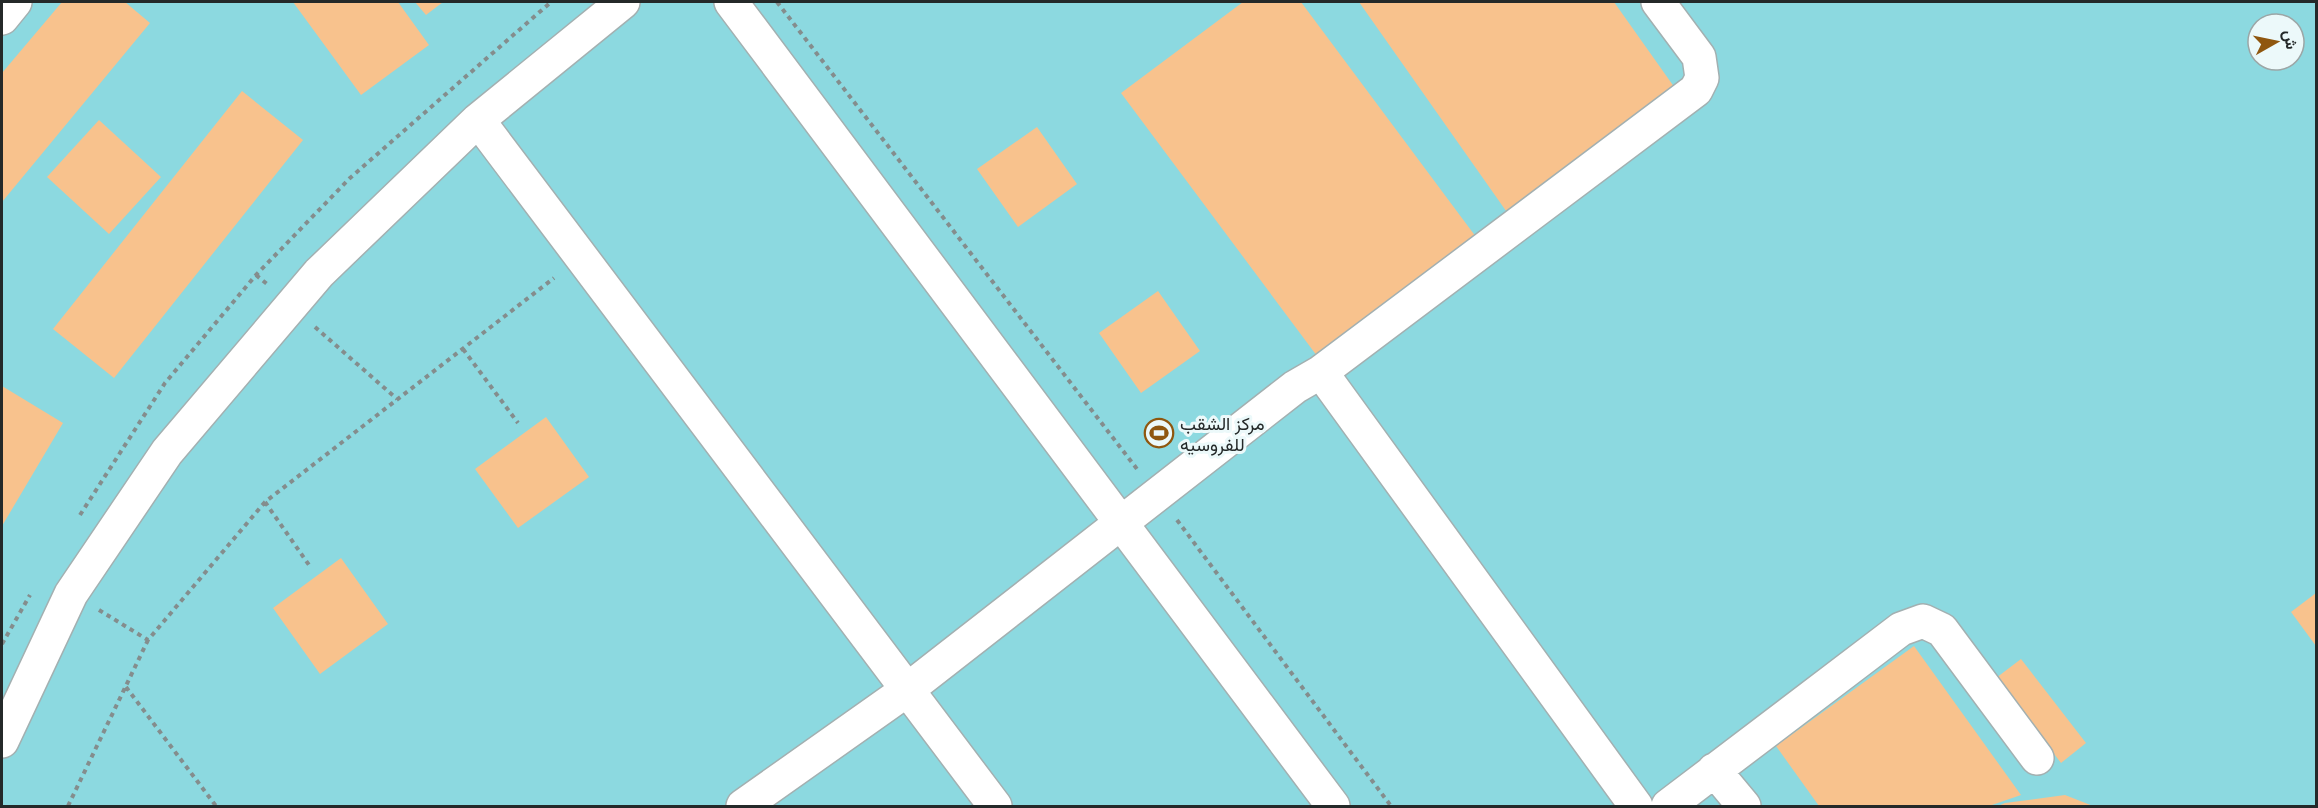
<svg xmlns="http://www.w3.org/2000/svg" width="2318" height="808" viewBox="0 0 2318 808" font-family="'Playfair Display',Vazirmatn,serif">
	<rect width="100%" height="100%" fill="#ecf9fa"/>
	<path fill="#8cd9e0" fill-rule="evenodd" d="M 2,2 L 2316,2 L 2316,806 L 2,806 ZM 2258,24 L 2294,24 L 2294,60 L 2258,60 Z"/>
	<path fill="#f8c28d" d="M 62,2 L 125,2 L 150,23 L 2,202 L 2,73 Z
		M 293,2 L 398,2 L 429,45 L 361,95 Z
		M 415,2 L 443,2 L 426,15 Z
		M 1243,2 L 1301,2 L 1482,245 L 1323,364 L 1121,93 Z
		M 1359,2 L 1614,2 L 1682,98 L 1511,218 Z
		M 242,91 L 303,140 L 114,378 L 53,329 Z
		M 99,120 L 161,177 L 109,234 L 47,177 Z
		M 1037,127 L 1077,184 L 1018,227 L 977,169 Z
		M 1158,291 L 1200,351 L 1141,393 L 1099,333 Z
		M 2,386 L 63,423 L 2,526 Z
		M 546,417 L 589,477 L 518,528 L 475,469 Z
		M 341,558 L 388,624 L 320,674 L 273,608 Z
		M 2316,593 L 2316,646 L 2291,612 Z
		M 1914,646 L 2021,795 L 1989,806 L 1819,806 L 1776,746 Z
		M 2021,659 L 2086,743 L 2061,763 L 1996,678 Z
		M 2065,795 L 2093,806 L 1998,806 L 2005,803 Z"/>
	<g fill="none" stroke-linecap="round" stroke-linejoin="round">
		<g stroke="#a3b0b1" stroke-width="36">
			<path id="minor" d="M 731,2 L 1333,806
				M 2,18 L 15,2
				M 478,120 L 995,806
				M 1321,372 L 1696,90 L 1702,78 L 1699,57 L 1658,2
				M 2,741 L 71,594 L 167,452 L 319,273 L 478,120 L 623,2
				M 1714,770 L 1744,806
				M 743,806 L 907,690 L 1295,387 L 1321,372 L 1636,806
				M 1668,806 L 1901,629 L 1923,621 L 1942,630 L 2037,758"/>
		</g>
		<path stroke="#848d8d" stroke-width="4" stroke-dasharray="4.5 4.5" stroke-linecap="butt" d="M 777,2 L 1137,469
			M 256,275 L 267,284
			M 315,327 L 397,399
			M 463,349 L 518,423
			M 265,502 L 309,565
			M 80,515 L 165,383 L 256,275 L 350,178 L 551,2
			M 1177,520 L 1391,806
			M 99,610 L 148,640 L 265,502 L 554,278
			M 2,644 L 30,595
			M 126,687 L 216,806
			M 68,806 L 148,640"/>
		<use href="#minor" stroke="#fff" stroke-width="33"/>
	</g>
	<defs>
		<g id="stadium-ring" transform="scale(1.5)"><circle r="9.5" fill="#ecf9fa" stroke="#8f570f" stroke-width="1.5"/><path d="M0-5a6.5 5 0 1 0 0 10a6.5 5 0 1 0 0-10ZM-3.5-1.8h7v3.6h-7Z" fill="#8f570f"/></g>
	</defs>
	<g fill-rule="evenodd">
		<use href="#stadium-ring" x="1159" y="433"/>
	</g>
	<g text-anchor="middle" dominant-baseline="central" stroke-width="6" stroke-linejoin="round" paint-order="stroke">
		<g font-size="18" fill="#242929" stroke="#ecf9fa" text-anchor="start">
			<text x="1180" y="423">مركز الشقب<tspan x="1180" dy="21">للفروسيه</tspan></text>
		</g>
	</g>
	<rect width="2318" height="808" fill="none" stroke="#242929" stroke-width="6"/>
	<g transform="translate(2276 42) rotate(81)"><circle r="28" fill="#ecf9fa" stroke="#9ca6a6" stroke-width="1.5"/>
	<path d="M0-4.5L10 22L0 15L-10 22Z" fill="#8f570f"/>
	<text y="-9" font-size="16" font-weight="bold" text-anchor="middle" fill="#242929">ش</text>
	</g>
</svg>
